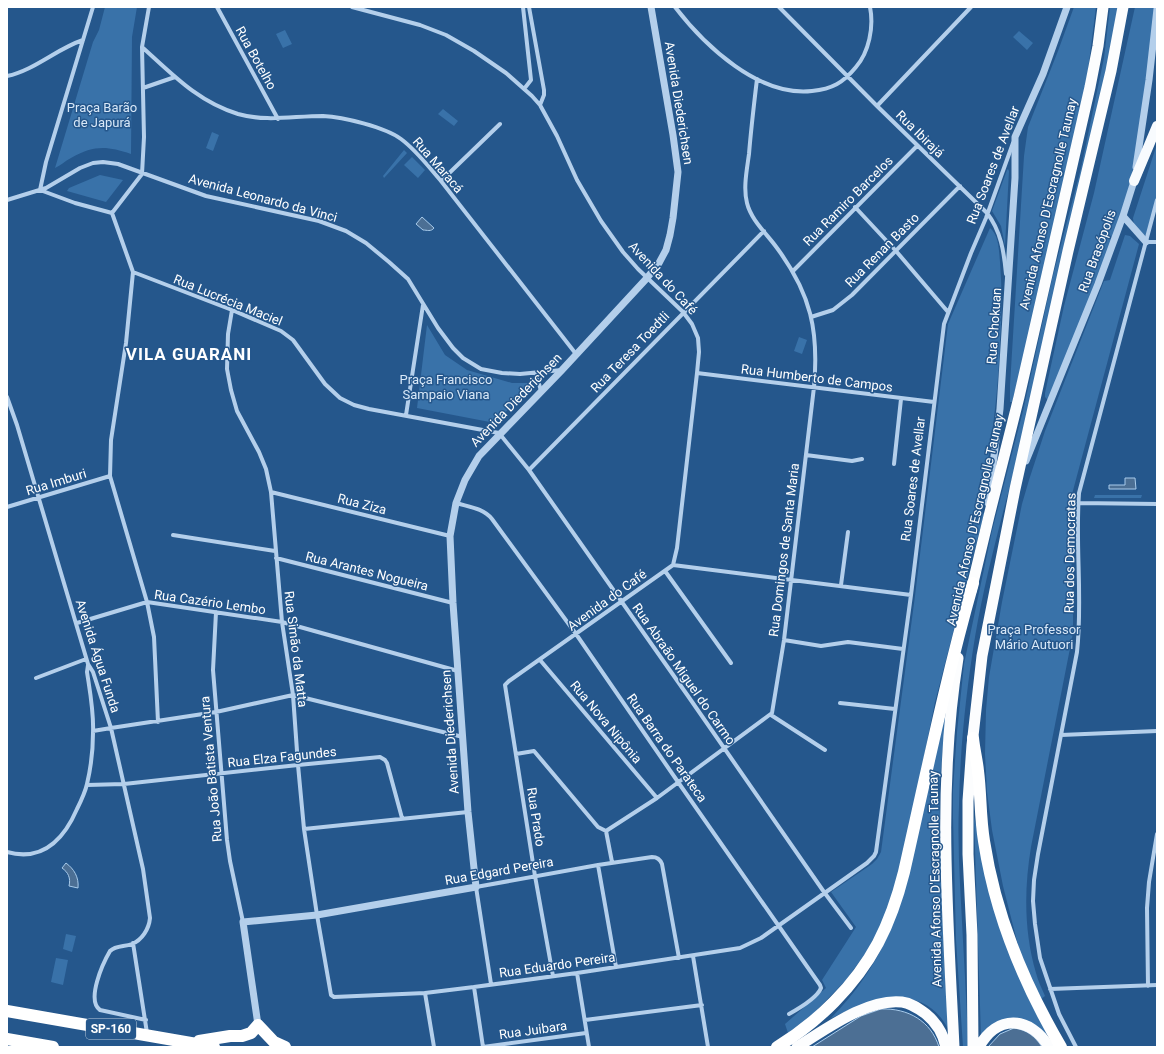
<svg xmlns="http://www.w3.org/2000/svg" width="1164" height="1054" viewBox="0 0 1164 1054" font-family="Roboto,sans-serif">
	<rect width="100%" height="100%" fill="#25578c"/>
	<path fill="#3972a9" d="M 105,7 L 137,7 L 132,37 L 131,154 C 107,146 94,145 71,158 C 65,161 60,166 55,168 L 93,42 L 99,30 Z
		M 1074,7 L 1096,7 L 1087,78 L 1022,364 L 1012,402 L 1010,402 L 1010,385 L 1024,156 L 1028,127 L 1058,51 Z
		M 1110,7 L 1122,7 L 1016,463 C 1001,520 985,578 975,637 C 966,692 960,749 959,805 C 957,851 961,896 963,941 C 965,976 967,1012 968,1047 L 963,1047 L 956,940 L 953,818 L 953,790 L 957,732 L 964,664 L 992,531 L 1023,411 L 1052,279 L 1081,168 L 1104,58 Z
		M 1135,7 L 1155,7 C 1148,72 1143,139 1125,202 C 1105,270 1075,334 1048,400 L 1045,397 L 1045,393 L 1064,306 L 1094,193 Z
		M 285,30 L 292,44 L 283,48 L 276,34 Z
		M 1019,31 L 1033,43 L 1027,50 L 1013,37 Z
		M 443,109 L 458,121 L 454,126 L 438,114 Z
		M 212,132 L 219,135 L 213,151 L 206,148 Z
		M 1157,144 L 1157,195 L 1146,236 C 1140,232 1133,226 1133,218 Z
		M 404,150 L 407,153 L 384,178 L 383,176 Z
		M 412,157 L 425,170 L 418,178 L 404,165 Z
		M 1008,169 L 1009,171 L 1005,246 L 1001,226 L 992,211 L 1007,170 Z
		M 100,175 L 123,180 L 106,202 L 67,191 L 69,188 Z
		M 990,228 C 999,235 999,251 1000,262 C 1002,288 1002,314 1000,341 C 998,397 991,451 979,506 L 984,514 L 935,702 L 901,871 L 881,926 L 865,954 L 846,980 L 813,1014 L 788,1033 L 785,1024 L 826,988 L 822,980 L 856,927 L 831,892 L 872,864 L 877,859 L 881,852 L 915,596 L 948,324 Z
		M 1125,235 L 1130,236 L 1139,244 L 1071,498 L 1070,510 L 1073,617 L 1073,633 L 1031,847 C 1024,889 1024,932 1036,973 C 1038,981 1042,989 1045,996 L 1040,1000 L 1019,949 L 1003,886 L 992,830 L 987,792 L 985,754 L 986,710 L 989,677 L 1002,602 L 1022,504 L 1029,480 L 1045,431 L 1104,281 L 1110,280 Z
		M 427,325 L 445,355 L 467,370 L 512,383 L 534,383 L 495,423 L 417,408 Z
		M 799,337 L 807,340 L 802,354 L 794,351 Z
		M 791,373 L 809,375 L 808,380 L 806,382 L 790,380 Z
		M 1095,495 L 1142,495 L 1141,498 L 1094,498 Z
		M 946,716 L 939,789 L 944,959 L 948,1021 L 948,1029 C 923,980 868,999 830,1019 C 856,993 874,966 889,933 L 943,717 Z
		M 974,817 L 978,834 L 1047,1035 L 1021,1020 L 981,1037 Z
		M 66,934 L 76,936 L 72,952 L 63,949 Z
		M 56,958 L 68,960 L 63,985 L 51,982 Z"/>
	<path fill="#4c6f94" stroke="#a8cbeb" d="M 422,217 L 434,228 C 431,232 427,230 423,230 L 416,224 Z
		M 1125,478 L 1135,478 L 1136,489 L 1109,489 L 1109,485 L 1125,485 Z
		M 66,863 C 74,869 79,877 78,888 L 69,886 C 71,878 68,872 62,868 Z
		M 881,1009 C 908,1008 931,1021 939,1047 L 812,1047 L 861,1016 Z
		M 1014,1028 C 1027,1030 1035,1036 1042,1047 L 988,1047 L 1000,1034 Z"/>
	<g fill="none" stroke-linecap="round" stroke-linejoin="round">
		<path stroke="#b4cfeb" stroke-width="4" d="M 217,7 L 278,119
			M 352,7 L 420,25 L 446,35 L 474,51 L 506,73 L 532,96 L 540,105 L 557,136 L 577,180 L 601,221 L 623,252 L 638,269 L 683,312 L 692,324 L 698,338 L 699,352 L 697,373 L 677,548 L 673,565 L 509,681 L 505,685 L 535,876 L 553,976
			M 523,7 L 531,80 L 524,89
			M 529,7 L 544,90 L 544,95 L 540,105
			M 675,7 C 705,46 759,97 812,91 C 832,89 843,83 856,67 C 869,52 874,27 870,7
			M 779,7 L 877,106 L 987,213 C 1001,231 1004,252 1006,274
			M 142,47 C 172,74 198,102 238,114 C 267,122 293,116 323,116 C 343,117 385,127 401,139 C 416,150 428,166 441,181 L 576,354
			M 7,76 C 35,70 56,49 83,40
			M 143,88 L 175,77
			M 877,106 L 971,7
			M 441,181 L 500,124
			M 40,190 L 75,203 L 112,213 L 142,174 L 144,137 L 142,47 L 149,7
			M 40,190 L 46,162 L 93,7
			M 7,200 L 46,188 L 80,168 L 93,163 L 103,162 L 118,164 L 206,196 L 319,221 L 346,231 L 366,243 L 389,262 L 408,279 L 438,328 L 453,348 L 463,358 L 481,369 L 502,373 L 520,374 L 562,370
			M 855,207 L 896,251 L 948,312
			M 112,213 L 133,272 L 126,343 L 111,440 L 110,476 L 147,602 L 154,637 L 158,722
			M 1146,242 L 1157,242
			M 793,271 L 917,146
			M 133,272 L 232,310 L 281,331 L 293,340 L 325,384 L 340,398 L 354,405 L 369,409 L 499,433 L 529,470 L 688,696 L 824,892 L 851,928
			M 232,310 L 228,334 L 227,369 L 231,390 L 237,411 L 259,452 L 266,469 L 271,492 L 282,622 L 293,695 L 298,765 L 304,829 L 317,915 L 331,995 L 334,997 L 425,993 L 474,987 L 577,973 L 740,948 L 761,938 L 867,863 L 874,856 L 876,852 L 911,595 L 944,324 L 971,253 L 986,218 L 1013,143
			M 811,317 L 833,310 L 852,295 L 960,186
			M 536,373 L 541,391
			M 697,373 L 934,402
			M 7,397 L 17,425 L 88,664 L 93,672 L 111,728 L 143,869 L 150,918 C 149,929 142,940 132,944 C 124,947 116,945 110,951 C 103,963 86,1000 100,1010 L 146,1020
			M 406,415 L 423,305
			M 806,455 L 852,461 L 862,459
			M 894,464 L 901,399
			M 529,470 L 764,231
			M 271,492 L 450,536
			M 456,503 C 469,507 483,508 492,519 L 576,634 L 678,782 L 820,985 L 821,988 C 817,998 798,1009 789,1014
			M 1078,503 L 1157,504
			M 7,507 L 110,476
			M 173,535 L 275,551
			M 276,558 L 453,603
			M 673,565 L 911,595
			M 665,571 L 731,663
			M 841,585 L 848,532
			M 216,612 L 213,670 L 227,840 L 230,861 L 243,922
			M 77,623 L 147,602 L 282,622 L 458,671
			M 784,640 L 821,646 L 848,642 L 903,649
			M 540,660 L 657,798
			M 36,678 L 86,659
			M 840,703 L 895,709
			M 771,715 L 825,750
			M 93,731 L 111,728 L 216,712 L 293,695 L 463,737
			M 1061,735 L 1157,731
			M 516,754 L 534,751 L 598,827 L 606,831 L 657,798 L 772,713 L 784,640 L 814,387 C 819,331 811,294 777,248 C 767,234 751,220 747,203 C 743,188 747,169 749,154 C 751,129 754,104 757,79
			M 87,785 L 124,784 L 298,765 L 380,757 L 385,760 L 387,763 L 402,818
			M 304,829 L 468,812
			M 606,831 L 612,862
			M 7,852 C 43,862 64,839 77,809 C 81,801 85,793 87,784 C 91,767 93,750 93,733 C 94,712 90,692 87,672 L 88,665
			M 598,865 L 616,967
			M 133,943 L 147,1033
			M 693,956 L 708,1047
			M 577,973 L 589,1047
			M 491,984 L 476,887 L 598,865 L 652,857 C 657,857 660,859 662,864 L 679,958
			M 1148,986 L 1147,908 L 1149,882 L 1157,834
			M 474,987 L 483,1047
			M 1050,989 L 1157,985
			M 425,993 L 434,1047
			M 585,1020 L 702,1005
			M 483,1047 L 586,1033
			M 1076,1047 L 1059,1014 L 1040,958 L 1035,924 L 1033,901 L 1034,880 L 1038,854 L 1077,652 C 1083,599 1075,546 1079,493 L 1157,200"/>
		<path stroke="#b4cfeb" stroke-width="7" d="M 1136,167 L 1149,80 L 1157,9
			M 1123,216 L 1146,242
			M 1026,461 L 1098,284 L 1123,216 L 1135,178
			M 988,503 L 1000,409 L 1015,178 L 1015,137 L 1043,74 L 1067,7
			M 258,1025 L 243,922 L 317,915 L 476,887 L 468,812 L 453,603 L 450,536 L 456,503 L 465,480 L 479,456 L 562,370 L 647,278 L 659,263 L 666,250 L 670,235 L 673,218 L 678,172 L 673,135 L 651,7"/>
		<path stroke="#f8fbfe" stroke-width="10" d="M 1134,181 L 1157,126"/>
		<path stroke="#fcfdfe" stroke-width="11" d="M 971,591 L 989,516 L 1019,397 L 1090,87 L 1098,46 L 1103,7
			M 797,1047 C 825,1030 867,998 902,1002 C 911,1003 919,1009 926,1014 C 937,1023 943,1033 946,1047
			M 954,1047 C 948,918 937,787 958,658
			M 973,1047 L 972,935 L 968,854 L 968,801 L 972,745 L 982,656 L 1015,489 L 1068,251 L 1111,71 L 1123,7
			M 979,1047 C 997,1014 1030,1016 1049,1047"/>
		<path stroke="#fff" stroke-width="12" d="M 973,738 C 974,749 977,760 978,771 C 981,794 980,817 984,841 C 995,913 1024,984 1061,1047
			M 7,1011 L 214,1047
			M 7,1039 L 53,1047
			M 199,1041 L 230,1036 L 242,1036 L 251,1033 L 258,1025 L 274,1042 L 285,1047
			M 777,1047 C 818,1022 855,986 878,943 C 890,920 898,896 904,872 C 926,775 946,678 973,583"/>
	</g>
	<g text-anchor="middle" dominant-baseline="central" stroke-width="3" stroke-linejoin="round" paint-order="stroke">
		<rect fill="#25578c" stroke="#becddc" stroke-width="1" x="86" y="1019" width="50" height="20" rx="3"/>
		<g font-size="12" font-weight="bold" fill="#fff">
			<text x="111" y="1029">SP-160</text>
		</g>
		<g font-size="13" fill="#fff" stroke="#25578c">
			<text transform="translate(256 58) rotate(61)">Rua Botelho</text>
			<text transform="translate(679 103) rotate(81)">Avenida Diederichsen</text>
			<text transform="translate(920 134) rotate(44)">Rua Ibirajá</text>
			<text transform="translate(438 165) rotate(49)">Rua Maracá</text>
			<text transform="translate(993 165) rotate(-69)">Rua Soares de Avellar</text>
			<text transform="translate(263 198) rotate(15)">Avenida Leonardo da Vinci</text>
			<text transform="translate(848 201) rotate(-45)">Rua Ramiro Barcelos</text>
			<text transform="translate(1048 204) rotate(-77)">Avenida Afonso D'Escragnolle Taunay</text>
			<text transform="translate(882 250) rotate(-45)">Rua Renan Basto</text>
			<text transform="translate(1097 251) rotate(-70)">Rua Brasópolis</text>
			<text transform="translate(663 278) rotate(47)">Avenida do Café</text>
			<text transform="translate(228 300) rotate(22)">Rua Lucrécia Maciel</text>
			<text transform="translate(994 326) rotate(-86)">Rua Chokuan</text>
			<text transform="translate(630 352) rotate(-46)">Rua Teresa Toedtli</text>
			<text transform="translate(817 378) rotate(7)">Rua Humberto de Campos</text>
			<text transform="translate(516 400) rotate(-46)">Avenida Diederichsen</text>
			<text transform="translate(913 479) rotate(-83)">Rua Soares de Avellar</text>
			<text transform="translate(56 482) rotate(-17)">Rua Imburi</text>
			<text transform="translate(362 504) rotate(14)">Rua Ziza</text>
			<text transform="translate(975 520) rotate(-77)">Avenida Afonso D'Escragnolle Taunay</text>
			<text transform="translate(784 550) rotate(-83)">Rua Domingos de Santa Maria</text>
			<text transform="translate(1070 553) rotate(-89)">Rua dos Democratas</text>
			<text transform="translate(367 571) rotate(14)">Rua Arantes Nogueira</text>
			<text transform="translate(607 600) rotate(-36)">Avenida do Café</text>
			<text transform="translate(210 602) rotate(8)">Rua Cazério Lembo</text>
			<text transform="translate(296 649) rotate(83)">Rua Simão da Matta</text>
			<text transform="translate(98 656) rotate(72)">Avenida Água Funda</text>
			<text transform="translate(684 674) rotate(55)">Rua Abraão Miguel do Carmo</text>
			<text transform="translate(606 722) rotate(50)">Rua Nova Nipônia</text>
			<text transform="translate(450 732) rotate(-94)">Avenida Diederichsen</text>
			<text transform="translate(667 748) rotate(55)">Rua Barra do Parateca</text>
			<text transform="translate(282 757) rotate(-6)">Rua Elza Fagundes</text>
			<text transform="translate(211 769) rotate(-95)">Rua João Batista Ventura</text>
			<text transform="translate(536 817) rotate(81)">Rua Prado</text>
			<text transform="translate(499 871) rotate(-10)">Rua Edgard Pereira</text>
			<text transform="translate(935 879) rotate(-91)">Avenida Afonso D'Escragnolle Taunay</text>
			<text transform="translate(557 965) rotate(-8)">Rua Eduardo Pereira</text>
			<text transform="translate(533 1030) rotate(-8)">Rua Juibara</text>
		</g>
		<g font-size="13" fill="#d8e8f8" stroke="#25578c">
			<text x="102" y="107">Praça Barão<tspan x="102" dy="15">de Japurá</tspan></text>
			<text x="446" y="379">Praça Francisco<tspan x="446" dy="15">Sampaio Viana</tspan></text>
			<text x="1034" y="629">Praça Professor<tspan x="1034" dy="15">Mário Autuori</tspan></text>
		</g>
		<g font-size="17" font-weight="bold" letter-spacing="1" fill="#fff" stroke="#25578c">
			<text x="189" y="354">VILA GUARANI</text>
		</g>
	</g>
	<rect width="1164" height="1054" fill="none" stroke="#ffffff" stroke-width="16"/>
</svg>
